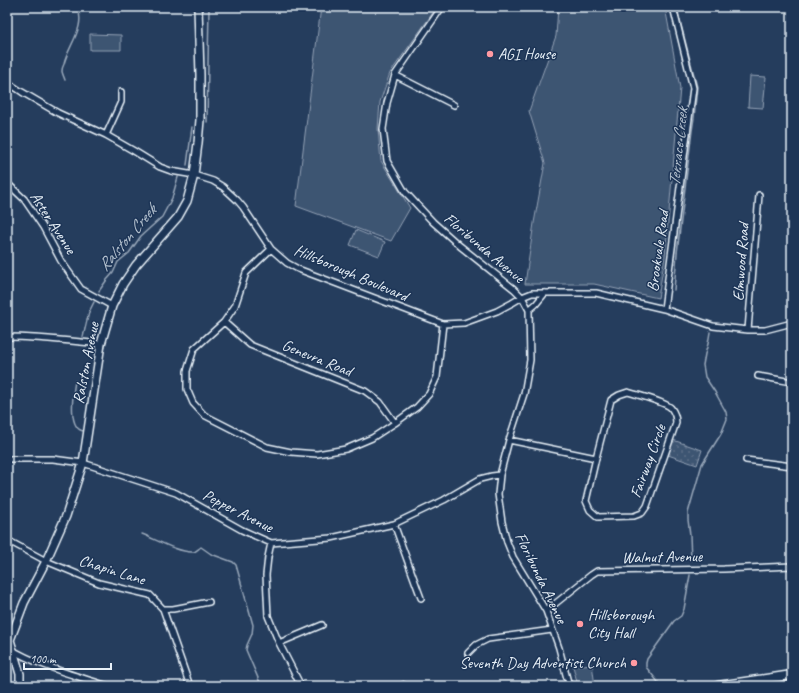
<svg xmlns="http://www.w3.org/2000/svg" width="799" height="693" viewBox="0 0 799 693" font-family="Caveat,sans-serif">
	<defs>
		<pattern id="garden-dots" width="8" height="8" patternUnits="userSpaceOnUse"><rect width="8" height="8" fill="#3e5472"/><path d="M2 2h.1M6 6h.1" fill="none" stroke="#5a6d87" stroke-width="1.8" stroke-linecap="round"/></pattern>
	</defs>
	<rect width="100%" height="100%" fill="#253d5d"/>
	<filter id="ink" filterUnits="userSpaceOnUse"><feTurbulence type="fractalNoise" baseFrequency=".025" numOctaves="2"/><feDisplacementMap in="SourceGraphic" scale="8" xChannelSelector="R" yChannelSelector="G"/><feConvolveMatrix kernelMatrix="1 2 1 2 8 2 1 2 1" color-interpolation-filters="sRGB"/></filter>
	<g filter="url(#ink)">
		<path fill="#3e5472" stroke="#93a2b5" d="M 321,7 L 437,7 L 390,73 L 380,102 L 378,129 L 381,161 L 410,208 L 391,241 L 296,206 Z
			M 558,7 L 665,7 L 680,88 L 665,257 L 658,298 L 594,284 L 525,284 L 534,223 L 545,163 L 529,111 L 556,36 Z
			M 90,34 L 121,35 L 121,50 L 90,50 Z
			M 750,76 L 766,77 L 763,108 L 748,107 Z
			M 356,230 L 385,242 L 379,256 L 350,245 Z
			M 592,664 L 595,686 L 578,686 L 573,666 Z"/>
		<path fill="url(#garden-dots)" stroke="#93a2b5" d="M 673,440 L 702,450 L 697,465 L 668,455 Z"/>
		<g fill="none" stroke-linecap="round" stroke-linejoin="round">
			<path stroke="#99a8ba" stroke-width="1.5" d="M 65,80 C 64,77 62,73 62,71 C 62,69 63,66 64,64 C 68,46 87,26 77,7
				M 207,122 L 209,7
				M 187,165 L 192,127
				M 674,290 L 677,253 L 692,131 L 694,118 L 697,87 L 681,25 L 677,7
				M 99,291 L 106,281 L 113,273 L 118,262 L 129,253 L 141,236 L 162,217 L 172,198 L 178,177
				M 83,337 L 89,312 L 94,302
				M 75,381 C 73,393 67,431 85,431
				M 142,534 C 155,539 179,553 193,552 C 196,552 198,549 201,547 L 211,554 L 233,562 L 236,565 L 253,625 L 252,634 L 247,645 L 246,650 L 261,685 L 263,686
				M 691,560 L 690,535 L 688,520 L 688,513 L 702,464 L 721,434 L 727,419 L 726,412 L 715,392 L 705,377 L 703,365 L 705,354 L 708,344 L 710,332
				M 658,682 L 646,667 L 646,663 L 647,659 L 674,621 L 681,616 L 684,609 L 690,575"/>
			<g stroke="#e8f1f8" stroke-width="8">
				<path id="street" d="M 442,7 L 395,75 L 387,103 L 383,129 L 387,161 L 405,192 L 433,222 L 460,246 L 514,289 L 522,297 L 529,310 L 530,360 L 524,394 L 509,440 L 500,475 L 498,494 L 502,522 L 507,542 L 513,557 L 546,611 L 559,648 L 569,686
					M 395,75 L 454,105
					M 7,82 L 22,92 L 58,113 L 106,135 L 134,151 L 160,167 L 171,171 L 194,175 L 213,181 L 223,187 L 237,200 L 243,207 L 271,249 L 287,263 L 298,269 L 443,324 L 464,323 L 497,311 L 512,303 L 522,297 L 532,293 L 596,293 L 664,309 L 713,326 L 748,330 L 765,330 L 792,323
					M 106,135 L 121,102 L 121,92
					M 7,183 L 24,199 L 43,227 L 61,261 L 81,289 L 112,306
					M 271,249 L 246,273 L 235,306 L 224,322 L 194,349 L 187,371 L 187,389 L 193,403 L 204,415 L 267,447 L 291,452 L 317,454 L 346,449 L 372,438 L 395,423 L 417,407 L 429,394 L 437,377 L 443,324
					M 664,309 L 693,88 L 673,7
					M 529,310 L 536,304 L 545,293
					M 224,322 L 250,345 L 365,391 L 380,402 L 395,423
					M 748,330 L 759,195
					M 7,337 C 38,337 70,341 101,344
					M 758,376 L 792,382
					M 628,392 C 637,395 666,402 671,408 C 675,413 676,417 676,423 L 647,506 L 642,513 L 634,516 L 598,517 L 590,510 L 586,501 L 596,458 L 611,400 L 619,395 Z
					M 509,440 L 596,458
					M 7,459 L 53,459 L 83,463 L 176,493 L 242,530 L 271,543 L 331,538 L 394,524 L 444,500 L 480,479 L 492,476 L 500,475
					M 746,460 L 792,466
					M 394,524 L 421,598
					M 7,540 L 46,561 L 99,583 L 150,595 L 163,609 L 173,609 L 209,602
					M 271,543 L 268,557 L 266,575 L 268,616 L 279,643 L 301,686
					M 163,609 L 190,686
					M 546,611 L 591,575 L 597,571 L 724,569 L 792,566
					M 279,643 L 322,625
					M 7,647 C 38,666 74,675 108,686
					M 468,653 L 476,645 L 488,639 L 552,630
					M 401,686 L 403,685"/>
			</g>
			<g stroke="#e8f1f8" stroke-width="10">
				<path id="secondary" d="M 20,686 L 20,674 L 10,640 L 24,603 L 46,561 L 66,516 L 83,463 L 101,344 L 112,306 L 123,284 L 136,265 L 178,217 L 187,201 L 194,175 L 198,143 L 200,120 L 200,75 L 198,7"/>
			</g>
			<g stroke="#e8f1f8" stroke-width="11">
				<path id="primary" d="M 718,686 L 792,675"/>
			</g>
			<use href="#street" stroke="#1d3557" stroke-width="5"/>
			<use href="#secondary" stroke="#1d3557" stroke-width="7"/>
			<use href="#primary" stroke="#1d3557" stroke-width="8"/>
		</g>
	</g>
	<g fill="#ff9aa2" stroke="#1d3557" stroke-width="1.5">
		<circle cx="490" cy="54" r="4"/>
		<circle cx="580" cy="624" r="4"/>
		<circle cx="634" cy="663" r="4"/>
	</g>
	<g text-anchor="middle" dominant-baseline="central" stroke-width="3" stroke-linejoin="round" paint-order="stroke">
		<g font-size="16" fill="#e8f1f8" stroke="#1d3557" text-anchor="start">
			<text x="498" y="54">AGI House</text>
			<text x="588" y="615">Hillsborough<tspan x="588" dy="18">City Hall</tspan></text>
			<text x="626" y="663" text-anchor="end">Seventh Day Adventist Church</text>
		</g>
		<g font-size="16" fill="#e8f1f8" stroke="#1d3557">
			<text transform="translate(53 223) rotate(57)">Aster Avenue</text>
			<text transform="translate(484 248) rotate(40)">Floribunda Avenue</text>
			<text transform="translate(658 251) rotate(-82)">Brookvale Road</text>
			<text transform="translate(741 262) rotate(-86)">Elmwood Road</text>
			<text transform="translate(351 273) rotate(23)">Hillsborough Boulevard</text>
			<text transform="translate(317 358) rotate(22)">Genevra Road</text>
			<text transform="translate(86 363) rotate(-79)">Ralston Avenue</text>
			<text transform="translate(648 461) rotate(-70)">Fairway Circle</text>
			<text transform="translate(238 511) rotate(27)">Pepper Avenue</text>
			<text transform="translate(662 557) rotate(-1)">Walnut Avenue</text>
			<text transform="translate(112 570) rotate(17)">Chapin Lane</text>
			<text transform="translate(541 578) rotate(64)">Floribunda Avenue</text>
		</g>
		<g font-size="17" font-style="italic" fill="#b4c1ce" stroke="#1d3557">
			<text transform="translate(678 147) rotate(-84)">Terrace Creek</text>
			<text transform="translate(127 238) rotate(-50)">Ralston Creek</text>
		</g>
	</g>
	<rect width="799" height="693" fill="none" stroke="#1d3557" stroke-width="24"/>
	<rect x="12" y="12" width="775" height="669" fill="none" stroke="#e8f1f8" stroke-width="1.5" filter="url(#ink)"/>
	<path d="M24 663v6h87v-6" fill="none" stroke="#e8f1f8" stroke-width="2"/>
	<text x="30" y="663" font-size="12" fill="#e8f1f8" stroke="#1d3557" stroke-width="3" paint-order="stroke">100 m</text>
</svg>
